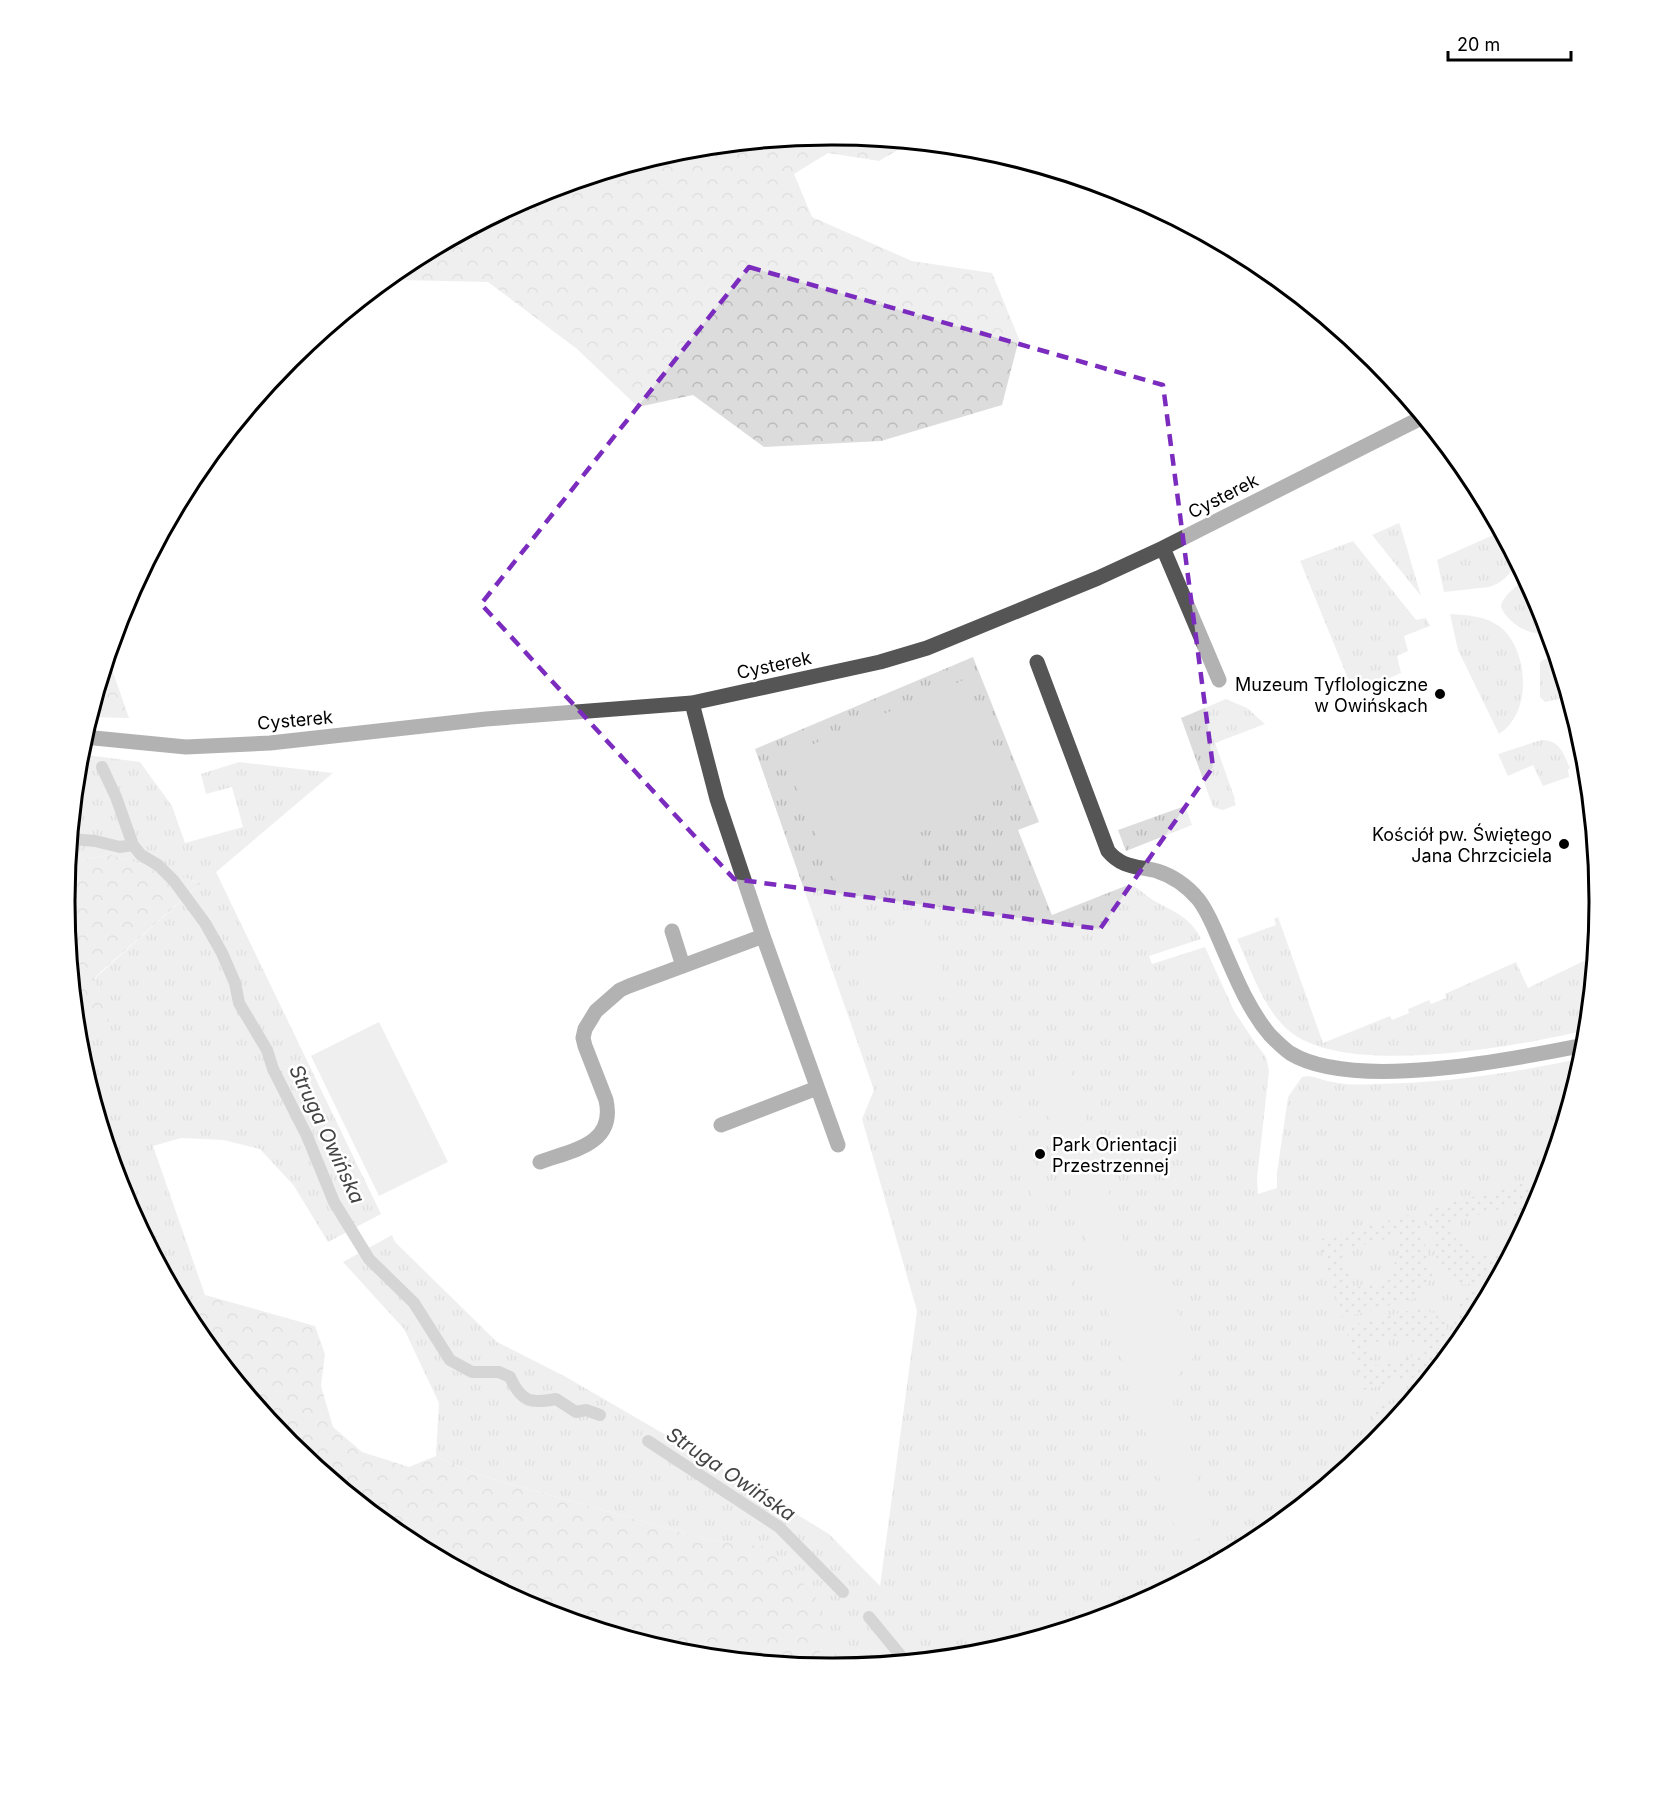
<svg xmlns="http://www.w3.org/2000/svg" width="1664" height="1803" viewBox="0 0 1664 1803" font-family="Inter,sans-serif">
	<defs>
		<pattern id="grass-tufts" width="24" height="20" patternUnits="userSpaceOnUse" patternTransform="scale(1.5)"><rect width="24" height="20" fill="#dcdcdc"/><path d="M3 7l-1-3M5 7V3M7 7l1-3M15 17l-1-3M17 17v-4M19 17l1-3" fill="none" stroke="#bbb"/></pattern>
		<pattern id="forest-crowns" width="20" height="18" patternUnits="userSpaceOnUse" patternTransform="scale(1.5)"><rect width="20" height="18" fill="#dcdcdc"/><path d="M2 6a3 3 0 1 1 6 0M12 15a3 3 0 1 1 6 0" fill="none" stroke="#bbb"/></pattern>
		<pattern id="garden-dots" width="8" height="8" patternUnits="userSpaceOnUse" patternTransform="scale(1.5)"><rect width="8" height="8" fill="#dcdcdc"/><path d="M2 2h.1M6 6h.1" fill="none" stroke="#bbb" stroke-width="1.8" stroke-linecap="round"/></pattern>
	</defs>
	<rect width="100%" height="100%" fill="#fff"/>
	<path fill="url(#grass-tufts)" d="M 1399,523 L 1401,528 L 1421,596 L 1372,535 Z
		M 1500,532 L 1517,562 C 1510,574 1503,583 1489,587 L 1444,592 L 1437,560 Z
		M 1353,541 L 1416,620 L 1426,618 L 1430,626 L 1404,636 L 1408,651 L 1397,656 L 1401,673 L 1354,693 L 1300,561 Z
		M 1525,577 L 1539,603 L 1542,629 L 1539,633 C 1525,634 1506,620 1501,607 C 1502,595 1518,587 1525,577 Z
		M 1450,614 C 1467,615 1485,616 1499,626 C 1526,646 1531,699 1510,724 C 1507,728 1503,731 1499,734 L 1458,650 Z
		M 1553,656 L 1557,660 L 1568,697 L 1545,702 L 1540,697 L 1540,664 L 1541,661 Z
		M 973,657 L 1039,822 L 1018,830 L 1052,915 L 1128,885 C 1138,886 1144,895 1153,900 C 1172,911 1191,917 1201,939 L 1149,956 L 1152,964 L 1205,947 L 1234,1011 L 1254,1041 L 1266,1057 L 1269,1071 L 1257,1178 L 1258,1194 L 1277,1188 L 1277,1173 L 1288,1097 L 1302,1077 C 1312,1074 1322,1081 1333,1082 C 1346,1085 1360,1085 1374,1084 C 1445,1083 1514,1073 1583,1058 L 1541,1196 L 1470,1328 L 1374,1444 L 1258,1540 L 1125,1611 L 981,1654 L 832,1669 L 812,1667 L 825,1642 L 769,1548 L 709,1540 L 479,1475 L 436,1456 L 439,1403 L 404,1329 L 343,1262 L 392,1235 L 395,1242 L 497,1342 L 566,1377 L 678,1442 L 829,1534 L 880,1586 L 917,1311 L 862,1119 L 874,1090 L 755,749 Z
		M 1226,699 L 1247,708 L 1265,724 L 1215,743 L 1235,799 L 1234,800 L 1236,805 L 1223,810 L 1213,807 L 1181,718 Z
		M 1541,740 C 1559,739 1564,754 1570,768 L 1568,770 L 1569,777 L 1543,786 L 1533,765 L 1508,776 L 1498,754 Z
		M 79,754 L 140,762 L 172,806 L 185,843 L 243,827 L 232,787 L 206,794 L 201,774 L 239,762 L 333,773 L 216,872 L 381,1214 L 328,1242 L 294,1186 L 260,1149 L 223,1140 L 181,1138 L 153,1146 L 205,1295 L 185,1311 L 123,1195 L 79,1051 L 75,1009 L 110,1025 L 94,979 L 201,883 L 111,855 L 68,862 Z
		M 1185,806 L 1192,825 L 1126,851 L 1118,830 Z
		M 1278,917 L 1323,1043 L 1390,1016 L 1392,1020 L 1409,1013 L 1408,1009 L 1429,1000 L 1431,1004 L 1446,998 L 1445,994 L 1516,962 L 1528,988 L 1594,956 L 1587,1030 C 1518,1046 1344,1079 1288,1030 C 1262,1007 1251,969 1237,939 L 1276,925 L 1274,919 Z"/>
	<path fill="url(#forest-crowns)" d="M 832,134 L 901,141 L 901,148 L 879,161 L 828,153 L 794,174 L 812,217 L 912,261 L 992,273 L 1019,339 L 1002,405 L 881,441 L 764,447 L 693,395 L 638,407 L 577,349 L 488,282 L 399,280 L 381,283 L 406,263 L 539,192 L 683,149 Z
		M 108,658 L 129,718 L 90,717 Z
		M 111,855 L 201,883 L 94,978 L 111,1026 L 75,1009 L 65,901 L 68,862 Z
		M 205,1295 L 315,1326 L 325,1354 L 321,1386 L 333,1427 L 362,1452 L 409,1467 L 436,1456 L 479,1475 L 709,1540 L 769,1547 L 817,1599 L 825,1642 L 812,1667 L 682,1654 L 538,1610 L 405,1539 L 289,1444 L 194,1328 L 185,1311 Z"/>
	<path fill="url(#garden-dots)" fill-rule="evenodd" d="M 1528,1182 L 1534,1208 L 1518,1238 L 1511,1206 L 1451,1222 L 1456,1240 L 1482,1255 L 1514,1246 L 1498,1276 L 1464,1285 L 1440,1272 L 1425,1210 Z
		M 1416,1213 L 1433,1274 L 1420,1297 L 1342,1318 L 1318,1240 ZM 1396,1236 L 1401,1251 L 1386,1280 L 1353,1288 L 1342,1251 Z
		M 1492,1287 L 1470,1328 L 1459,1341 L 1453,1317 L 1466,1294 Z
		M 1422,1307 L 1445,1319 L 1452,1350 L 1434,1372 L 1363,1390 L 1345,1327 ZM 1401,1335 L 1424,1348 L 1425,1353 L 1376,1366 L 1369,1344 Z
		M 1412,1399 L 1379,1439 L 1370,1409 Z"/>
	<path fill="#dcdcdc" d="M 966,679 L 1014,793 L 912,836 L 924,867 L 844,900 L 783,757 Z
		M 918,906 L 950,990 L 961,995 L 962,1001 L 957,1006 L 950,1005 L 945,997 L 860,994 C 867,953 882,927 918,906 Z
		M 379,1022 L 448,1162 L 379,1196 L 311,1056 Z
		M 1068,1062 L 1135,1277 L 1168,1283 L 1193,1358 L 1168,1386 L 1214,1534 L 1180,1544 L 1034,1072 Z
		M 1009,1083 L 1073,1289 L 1062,1292 L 997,1086 Z"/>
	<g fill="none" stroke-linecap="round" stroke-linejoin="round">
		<path stroke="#a3a3a3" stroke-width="12" d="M 102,767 L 116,797 L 133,845 L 141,855 L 158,865 L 174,881 L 205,923 L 222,953 L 235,983 L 239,1003 L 267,1050 L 273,1069 L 307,1136 L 334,1202 L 369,1259 L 414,1303 L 450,1360 L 472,1372 L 499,1372 L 510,1377 C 521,1402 531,1404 556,1399 L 576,1412 L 586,1410 L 600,1415
			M 71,839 L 95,841 L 120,847 L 133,845
			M 648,1441 L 779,1527 L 843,1592
			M 869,1617 L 906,1662"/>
		<path stroke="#555" stroke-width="15" d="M 1163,548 L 1219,680
			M 1037,662 L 1108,851 C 1122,868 1137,866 1157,871 C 1173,876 1187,886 1198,899 C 1207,910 1213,925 1219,939 C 1233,971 1247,1008 1270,1035 C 1276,1041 1283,1048 1290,1053 C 1353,1092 1515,1059 1585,1045
			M 692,703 L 717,799 L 763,936 L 838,1145
			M 84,737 L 186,747 L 270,743 L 486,719 L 692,703 L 880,662 L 927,648 L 1098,578 L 1163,548 L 1423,417
			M 672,931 L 683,966
			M 721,1125 L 817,1088
			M 540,1162 C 572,1150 616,1145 606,1100 L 585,1046 L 583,1038 L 585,1029 L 596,1011 L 620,990 L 629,986 L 763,936"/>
	</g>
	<path d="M0 0H1664V1803H0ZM 749,267 L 1163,385 L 1213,767 L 1100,929 L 734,879 L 481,604 Z" fill="#fff" fill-opacity=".55" fill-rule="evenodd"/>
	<path fill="none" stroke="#7b2cbf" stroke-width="4.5" stroke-dasharray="12 8" stroke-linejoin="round" d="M 749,267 L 1163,385 L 1213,767 L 1100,929 L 734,879 L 481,604 Z"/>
	<g fill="#000" stroke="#fff" stroke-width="2">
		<circle cx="1440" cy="694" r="6"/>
		<circle cx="1564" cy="844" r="6"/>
		<circle cx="1040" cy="1154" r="6"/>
	</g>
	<g text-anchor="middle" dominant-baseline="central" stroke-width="5" stroke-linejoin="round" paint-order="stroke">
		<g font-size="18" fill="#000" stroke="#fff">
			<text transform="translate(1223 496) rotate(-27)">Cysterek</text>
			<text transform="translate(774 665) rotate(-12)">Cysterek</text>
			<text transform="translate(295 720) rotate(-5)">Cysterek</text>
		</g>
		<g font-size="18" fill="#000" stroke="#fff" text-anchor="end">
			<text x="1428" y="684">Muzeum Tyflologiczne<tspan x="1428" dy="21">w Owińskach</tspan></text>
			<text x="1552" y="834">Kościół pw. Świętego<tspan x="1552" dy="21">Jana Chrzciciela</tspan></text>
			<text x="1052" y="1144" text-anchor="start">Park Orientacji<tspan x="1052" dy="21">Przestrzennej</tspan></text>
		</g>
		<g font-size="20" font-style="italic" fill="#444" stroke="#fff">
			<text transform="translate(327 1134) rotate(65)">Struga Owińska</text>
			<text transform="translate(731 1474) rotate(34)">Struga Owińska</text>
		</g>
	</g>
	<path d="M0 0H1664V1803H0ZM831 145H833A756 756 0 0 1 1589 901V902A756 756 0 0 1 833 1658H831A756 756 0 0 1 75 902V901A756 756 0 0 1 831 145Z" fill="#fff" fill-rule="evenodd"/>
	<path fill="none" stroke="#000" stroke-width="3" d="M831 145H833A756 756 0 0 1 1589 901V902A756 756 0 0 1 833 1658H831A756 756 0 0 1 75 902V901A756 756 0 0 1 831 145Z"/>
	<path d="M1448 51v9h123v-9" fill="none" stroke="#000000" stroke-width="3"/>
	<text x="1457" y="51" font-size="18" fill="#000000" stroke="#ffffff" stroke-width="4.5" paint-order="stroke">20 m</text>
</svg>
